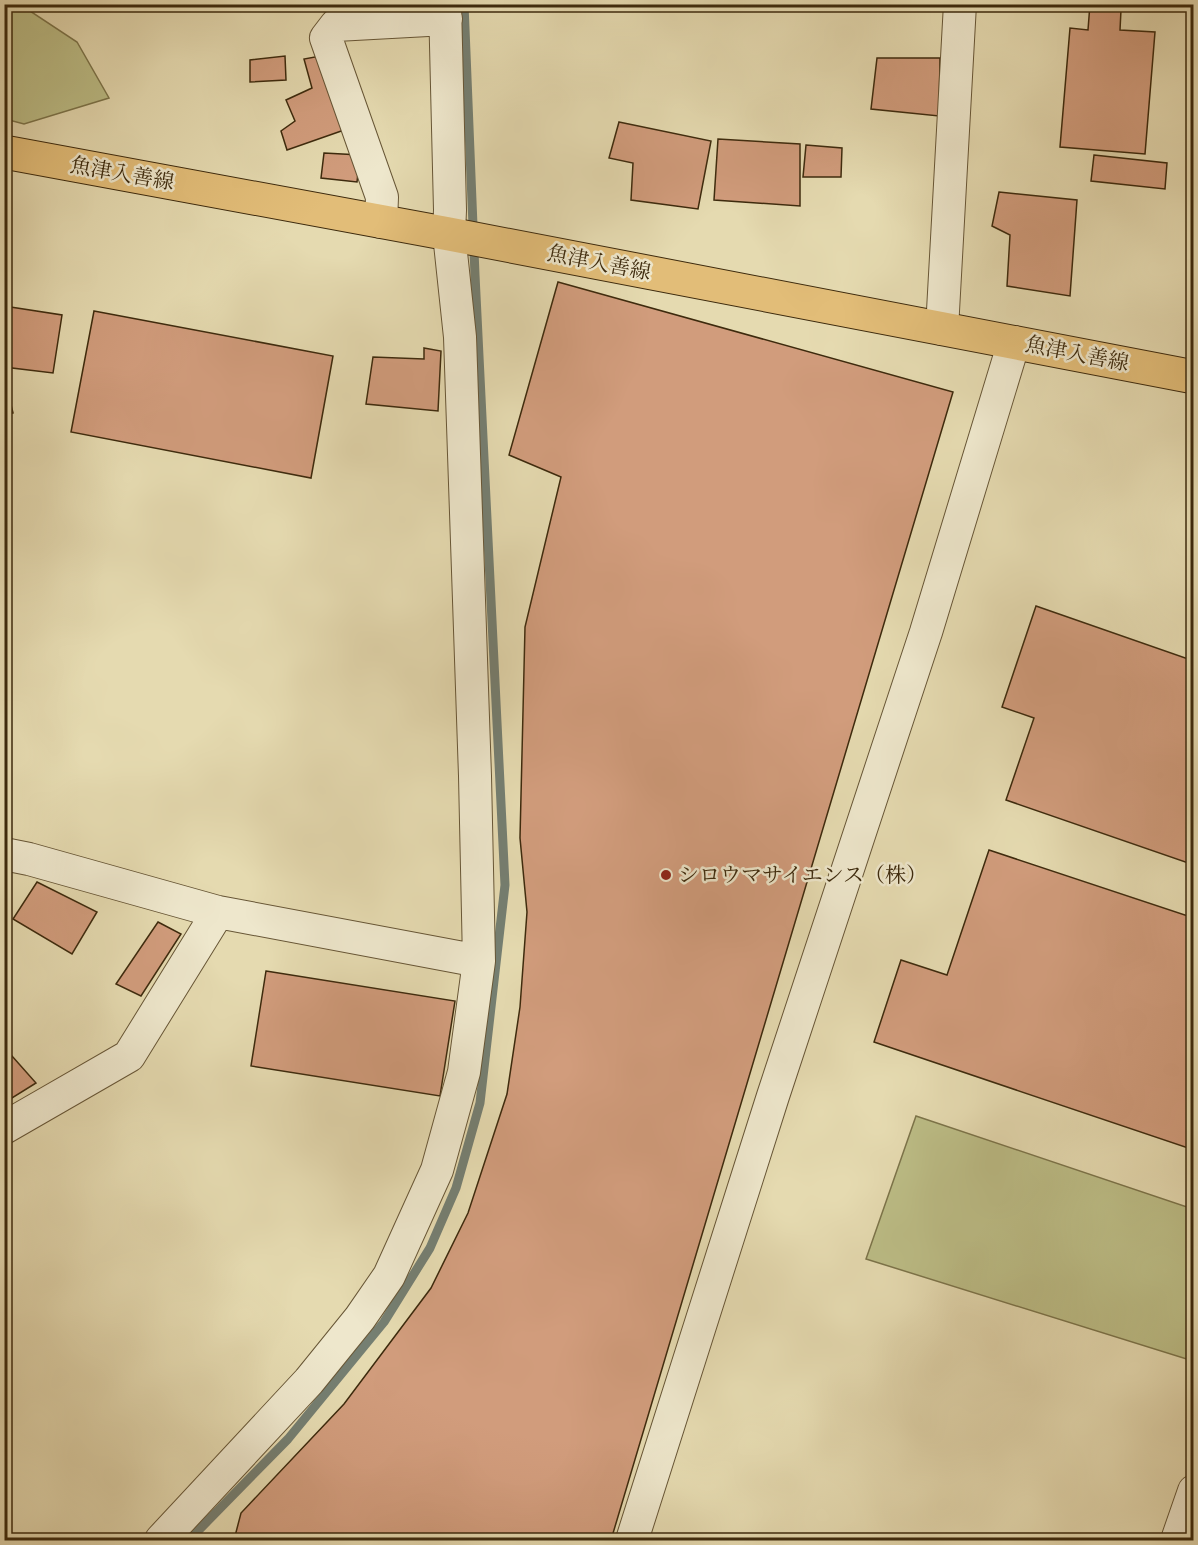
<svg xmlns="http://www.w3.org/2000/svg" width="1198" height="1545" viewBox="0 0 1198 1545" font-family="'IM FELL Double Pica','Noto Serif JP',serif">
	<rect width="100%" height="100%" fill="#e5dab0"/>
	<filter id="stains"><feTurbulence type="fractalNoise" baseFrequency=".00333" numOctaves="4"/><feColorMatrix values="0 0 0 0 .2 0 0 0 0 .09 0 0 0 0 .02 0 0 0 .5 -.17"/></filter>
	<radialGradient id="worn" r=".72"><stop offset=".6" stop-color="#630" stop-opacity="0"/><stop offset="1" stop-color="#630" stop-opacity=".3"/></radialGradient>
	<path fill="#bcbd86" stroke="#7c744a" stroke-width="1.5" d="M 16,5 L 21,5 L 77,42 L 109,98 L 24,124 L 5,119 L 5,17 Z
		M 916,1116 L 1193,1209 L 1193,1361 L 866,1259 Z"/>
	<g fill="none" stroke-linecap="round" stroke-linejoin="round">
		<path stroke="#757f72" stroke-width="9" d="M 189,1540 L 288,1439 L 384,1322 L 430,1248 L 456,1188 L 480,1103 L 505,885 L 475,275 L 464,4"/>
	</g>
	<path fill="#d19c7c" stroke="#3d2a0d" stroke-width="1.5" d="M 1090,4 L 1135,4 L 1135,8 L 1121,10 L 1120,30 L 1155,32 L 1145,154 L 1060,147 L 1070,28 L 1088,30 Z
		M 285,56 L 286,80 L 250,82 L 250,60 Z
		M 320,56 L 347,129 L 287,150 L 281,131 L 295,121 L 286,100 L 312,88 L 304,59 Z
		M 877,58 L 940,58 L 939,116 L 871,109 Z
		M 619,122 L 711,141 L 698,209 L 631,200 L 633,163 L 609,158 Z
		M 718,139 L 800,144 L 800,206 L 714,200 Z
		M 806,145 L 842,148 L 841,177 L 803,177 Z
		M 324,153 L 360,155 L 357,182 L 321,178 Z
		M 1094,155 L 1167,163 L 1165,189 L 1091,181 Z
		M 999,192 L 1077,200 L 1070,296 L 1007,286 L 1010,235 L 992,226 Z
		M 558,282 L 953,392 L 611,1540 L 234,1540 L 241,1513 L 344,1404 L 431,1288 L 468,1213 L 507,1094 L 520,1007 L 527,912 L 520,838 L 525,627 L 561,477 L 509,455 Z
		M 4,306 L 62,315 L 53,373 L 4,367 Z
		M 94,311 L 333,356 L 311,478 L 71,432 Z
		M 424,348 L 441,351 L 438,411 L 366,404 L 373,357 L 424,359 Z
		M 4,377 L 13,413 L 4,415 Z
		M 1036,606 L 1194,661 L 1194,865 L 1006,800 L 1034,718 L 1002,707 Z
		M 989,850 L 1194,918 L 1194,1150 L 874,1042 L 901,960 L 947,975 Z
		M 37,882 L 97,912 L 72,954 L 13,919 Z
		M 158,922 L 181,934 L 141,996 L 116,984 Z
		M 266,971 L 455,1001 L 440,1096 L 251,1066 Z
		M 4,1047 L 36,1083 L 4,1103 Z"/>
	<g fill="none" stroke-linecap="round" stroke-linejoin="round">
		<g stroke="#675636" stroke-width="34">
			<path id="minor" d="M 381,222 L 382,197 L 326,38 L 336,25 L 446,19
				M 942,329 L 960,4
				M 4,854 L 29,859 L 218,912 L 479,961
				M 4,1128 L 129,1056 L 218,912
				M 161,1540 L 309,1381 L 360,1318 L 389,1276 L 437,1170 L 464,1072 L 479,961 L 475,776 L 460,337 L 449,234 L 450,210 L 445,4
				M 632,1540 L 773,1096 L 926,632 L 1014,342
				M 1177,1540 L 1194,1491"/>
		</g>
		<g stroke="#3d2a0d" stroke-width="35">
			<path id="major" d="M 4,152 L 449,234 L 1194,377"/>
		</g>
		<use href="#minor" stroke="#eee7cc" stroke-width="32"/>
		<use href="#major" stroke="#e2bd78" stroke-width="33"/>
	</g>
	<circle fill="#8f2418" stroke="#eee7cc" stroke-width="2" cx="666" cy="875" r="6"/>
	<g text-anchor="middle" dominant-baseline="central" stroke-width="5" stroke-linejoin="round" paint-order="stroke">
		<g font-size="21" fill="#3d2a0d" stroke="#eee7cc">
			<text transform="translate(122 174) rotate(10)">魚津入善線</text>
			<text transform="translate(599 263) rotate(11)">魚津入善線</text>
			<text transform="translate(1077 354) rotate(11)">魚津入善線</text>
		</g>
		<g font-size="21" fill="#3d2a0d" stroke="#eee7cc" text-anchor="start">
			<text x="678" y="875">シロウマサイエンス（株）</text>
		</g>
	</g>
	<rect width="1198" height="1545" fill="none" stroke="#e5dab0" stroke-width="24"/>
	<rect x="6" y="6" width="1186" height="1533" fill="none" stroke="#3d2a0d" stroke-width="3"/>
	<rect x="12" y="12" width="1174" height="1521" fill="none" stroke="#3d2a0d" stroke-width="1.5"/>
	<rect width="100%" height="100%" filter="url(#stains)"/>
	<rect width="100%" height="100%" fill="url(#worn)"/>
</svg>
